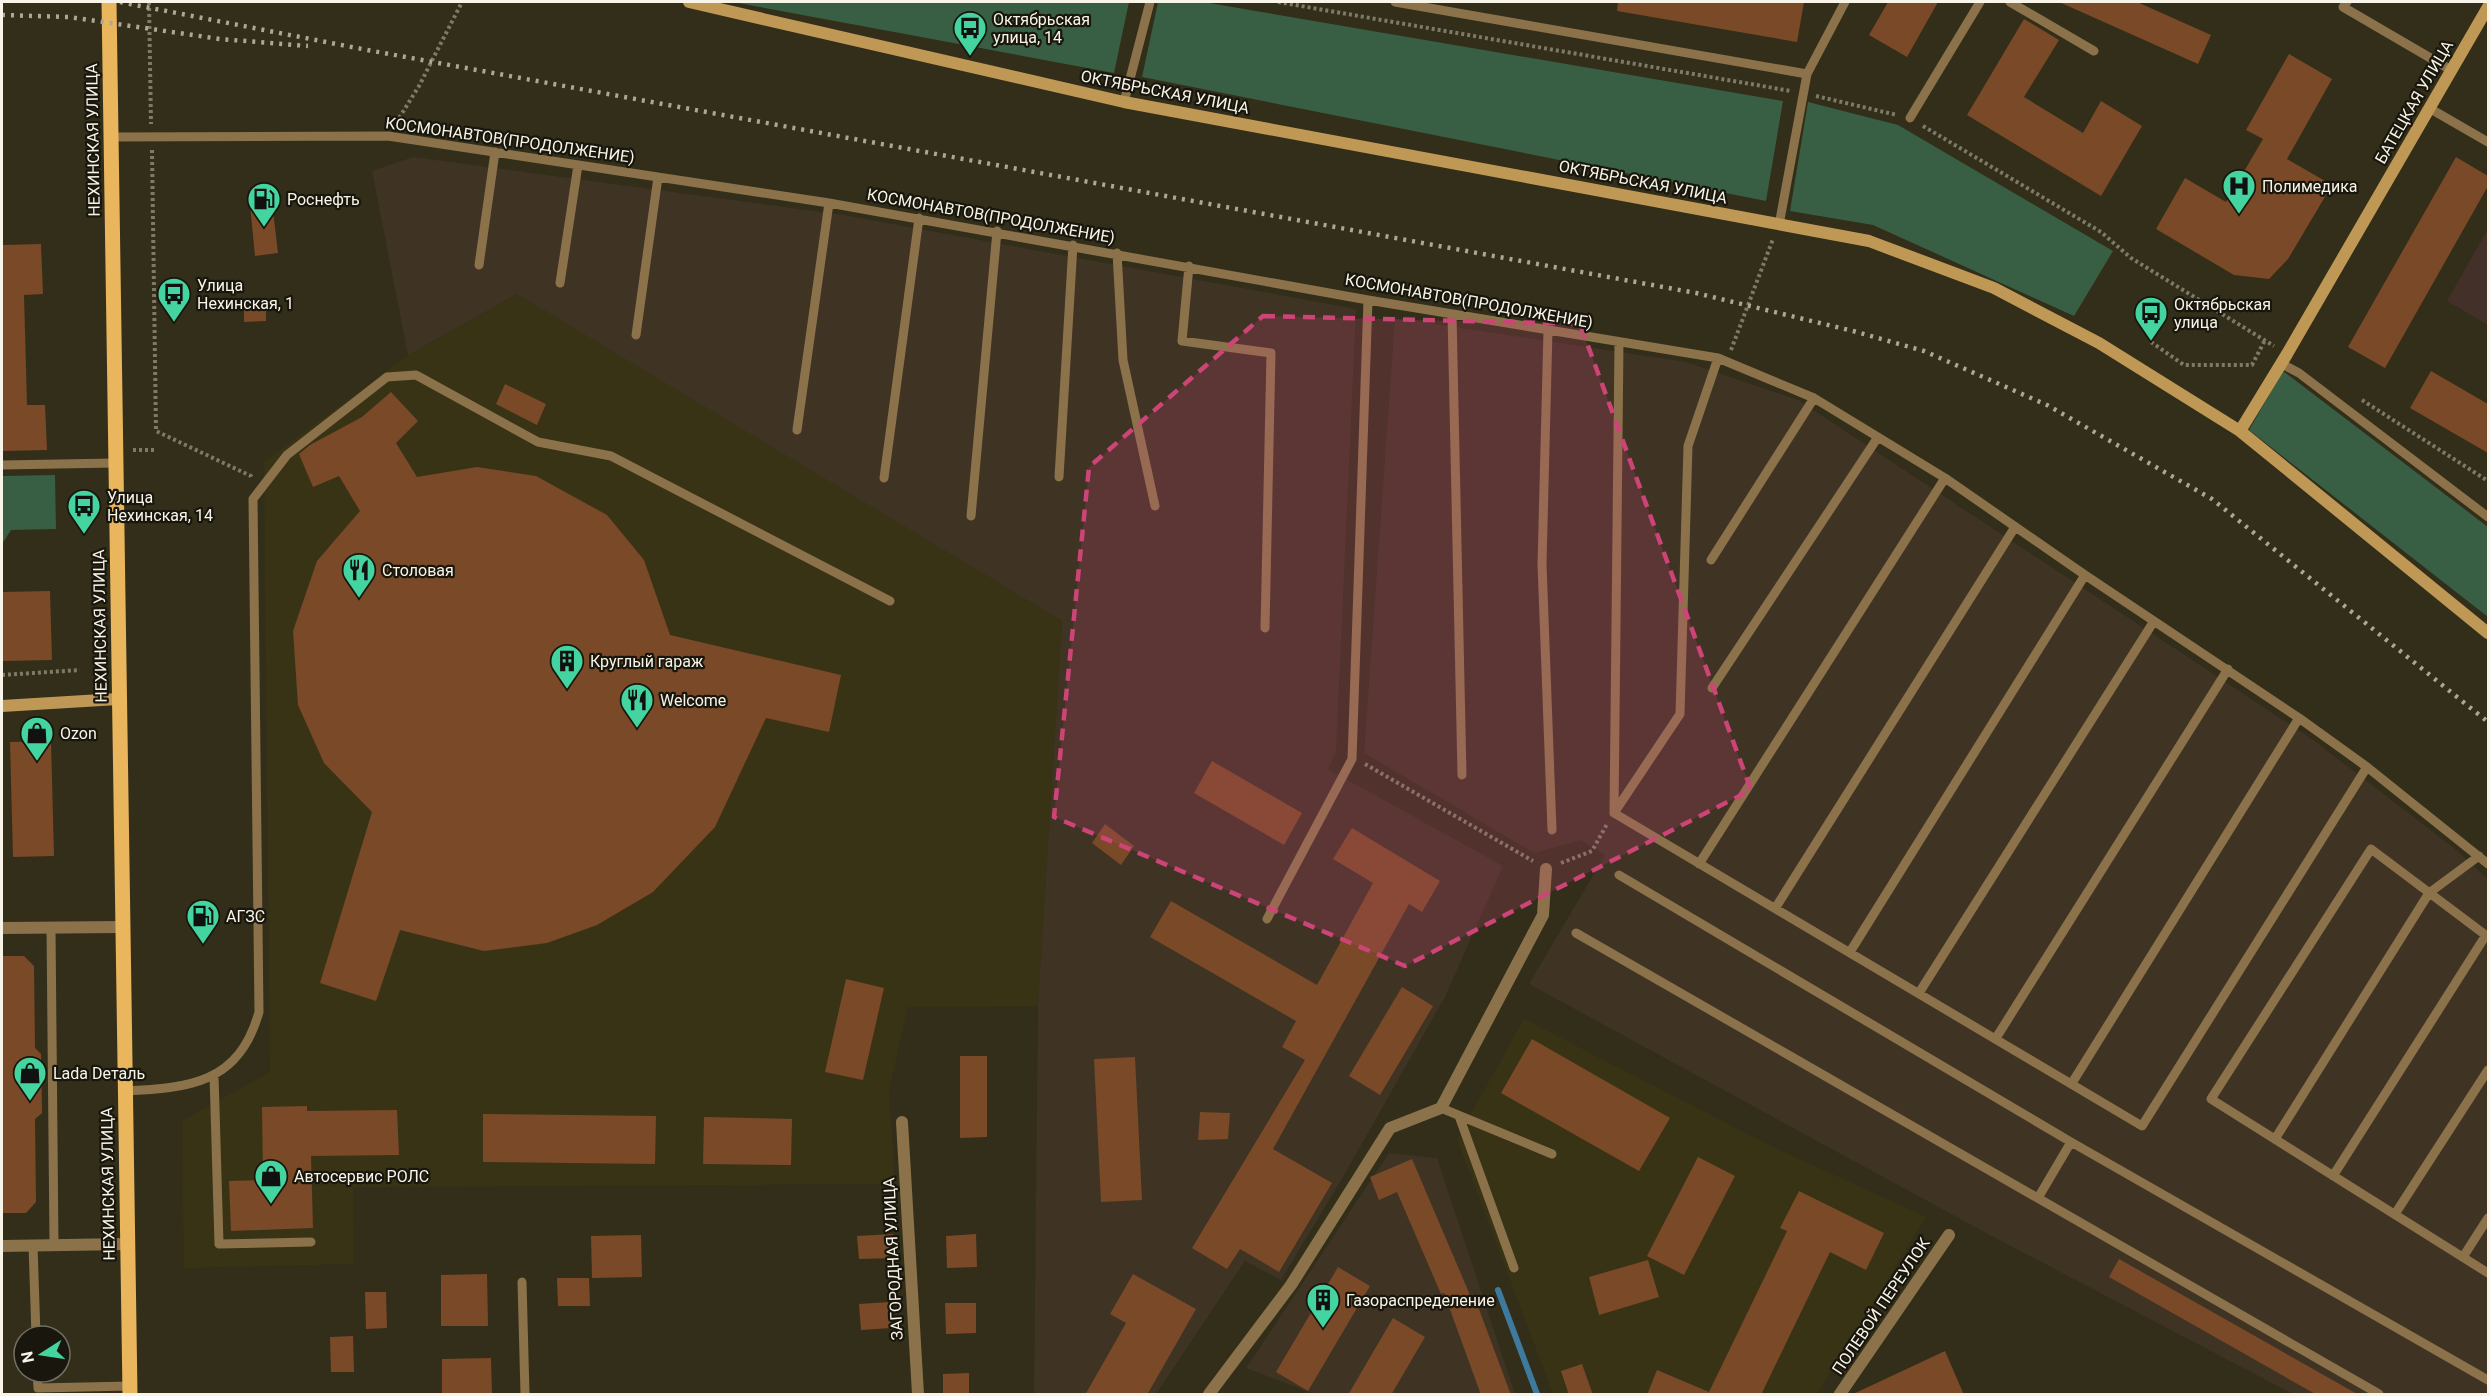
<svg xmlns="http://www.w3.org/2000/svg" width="2490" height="1396" viewBox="0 0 2490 1396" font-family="Roboto,sans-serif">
	<rect width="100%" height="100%" fill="#322e19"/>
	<path fill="#393316" d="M 517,294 L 1062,621 L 1038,1006 L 908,1007 L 889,1090 L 895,1184 L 353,1187 L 354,1264 L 184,1268 L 182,1121 L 270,1072 L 264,462 L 408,355 Z
		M 1524,1019 L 1769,1145 L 1926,1217 L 1817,1394 L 1553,1394 L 1457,1139 Z"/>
	<path fill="#3f3324" d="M 413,157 L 843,215 L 1356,309 L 1336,752 L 1328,769 L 1503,866 L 1445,997 L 1343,1177 L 1281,1280 L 1245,1261 L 1156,1394 L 1034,1394 L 1038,1006 L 1062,621 L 517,294 L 408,355 L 372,171 Z
		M 1395,318 L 1686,362 L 1798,400 L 2312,739 L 2454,848 L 2488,879 L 2488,1394 L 2293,1394 L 1986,1233 L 1529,984 L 1605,855 L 1581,840 L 1534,853 L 1364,753 Z
		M 1389,1153 L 1437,1158 L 1515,1394 L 1314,1394 L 1246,1368 Z"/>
	<path fill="#433029" d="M 2488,229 L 2488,325 L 2447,301 Z"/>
	<path fill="#385e43" d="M 733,2 L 1129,2 L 1114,73 Z
		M 1158,2 L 1203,2 L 1783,101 L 1766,201 L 1142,77 Z
		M 1808,102 L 1898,125 L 2113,251 L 2074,316 L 1873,225 L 1790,211 Z
		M 2283,371 L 2488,527 L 2488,617 L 2249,430 Z
		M 55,475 L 56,529 L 11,530 L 2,544 L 2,476 Z"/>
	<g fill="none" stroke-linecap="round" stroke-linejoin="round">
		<path stroke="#3e7a9d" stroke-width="6" d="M 1498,1290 L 1537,1394"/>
	</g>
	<path fill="#7a4927" d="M 1618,2 L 1804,2 L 1797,42 L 1617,11 Z
		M 1888,2 L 1938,2 L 1907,57 L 1869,35 Z
		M 2059,2 L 2137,2 L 2211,35 L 2198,64 Z
		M 2024,19 L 2059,40 L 2024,97 L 2083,133 L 2101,101 L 2142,126 L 2101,196 L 1967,115 Z
		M 2289,54 L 2332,79 L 2287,159 L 2332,185 L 2288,259 L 2269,279 L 2234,275 L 2156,229 L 2185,178 L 2226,202 L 2263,139 L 2246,130 Z
		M 2456,157 L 2488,176 L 2488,186 L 2385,368 L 2348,347 Z
		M 272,202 L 278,253 L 255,256 L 250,205 Z
		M 41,244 L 43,294 L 24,295 L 27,405 L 45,405 L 47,450 L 2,451 L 2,245 Z
		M 244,304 L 266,304 L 266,321 L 244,322 Z
		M 2431,371 L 2488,404 L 2488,453 L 2410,408 Z
		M 505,384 L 546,404 L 537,425 L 496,404 Z
		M 391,392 L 418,421 L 396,443 L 417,477 L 477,467 L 536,476 L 607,515 L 644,560 L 670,635 L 841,675 L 829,732 L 766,718 L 715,827 L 653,892 L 597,925 L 547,943 L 484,951 L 400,930 L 376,1001 L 320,983 L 372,812 L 324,763 L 298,705 L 293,631 L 317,561 L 360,511 L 339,476 L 313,487 L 299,454 L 310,445 L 362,417 Z
		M 50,591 L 52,660 L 2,661 L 2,592 Z
		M 51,741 L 54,856 L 13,857 L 10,742 Z
		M 1212,761 L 1302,813 L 1284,845 L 1194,793 Z
		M 1105,824 L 1134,846 L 1121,865 L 1092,843 Z
		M 1352,828 L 1440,881 L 1422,912 L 1409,904 L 1273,1149 L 1332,1183 L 1279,1272 L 1240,1249 L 1227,1269 L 1192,1248 L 1305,1060 L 1282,1047 L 1296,1021 L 1150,937 L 1171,901 L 1317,985 L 1373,883 L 1333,859 Z
		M 2,956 L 24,956 L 34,966 L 35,1048 L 41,1054 L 42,1113 L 35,1119 L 36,1202 L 26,1213 L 2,1213 Z
		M 846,979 L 884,988 L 863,1080 L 825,1072 Z
		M 1402,987 L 1433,1006 L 1380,1095 L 1349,1076 Z
		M 1532,1039 L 1670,1118 L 1639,1171 L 1501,1093 Z
		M 960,1056 L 987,1056 L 987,1137 L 960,1138 Z
		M 1135,1057 L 1142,1200 L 1101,1202 L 1094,1059 Z
		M 307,1106 L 307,1111 L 397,1110 L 399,1155 L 311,1156 L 313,1228 L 231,1231 L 229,1181 L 263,1180 L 262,1107 Z
		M 1200,1112 L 1230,1113 L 1228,1139 L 1198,1140 Z
		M 483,1114 L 656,1116 L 655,1164 L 483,1162 Z
		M 704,1117 L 792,1119 L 791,1165 L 703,1164 Z
		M 1698,1157 L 1735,1176 L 1684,1275 L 1647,1256 Z
		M 1412,1159 L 1473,1302 L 1476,1301 L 1511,1395 L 1481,1395 L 1444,1293 L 1441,1294 L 1397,1192 L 1379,1200 L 1370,1177 Z
		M 1799,1191 L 1884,1233 L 1866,1270 L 1830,1252 L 1761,1395 L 1647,1395 L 1657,1370 L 1709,1392 L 1787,1231 L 1780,1228 Z
		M 893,1234 L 894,1258 L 859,1259 L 857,1236 Z
		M 976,1234 L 977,1267 L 947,1268 L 946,1236 Z
		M 641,1235 L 642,1277 L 592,1278 L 591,1236 Z
		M 2119,1259 L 2359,1395 L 2317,1395 L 2109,1277 Z
		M 1648,1260 L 1659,1297 L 1599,1315 L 1589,1277 Z
		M 1338,1267 L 1370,1286 L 1308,1391 L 1276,1372 Z
		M 487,1274 L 488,1326 L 441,1326 L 441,1275 Z
		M 1133,1274 L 1196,1309 L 1147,1395 L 1085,1395 L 1126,1323 L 1110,1314 Z
		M 557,1278 L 589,1278 L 590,1306 L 558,1306 Z
		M 365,1292 L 386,1292 L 387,1328 L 366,1329 Z
		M 890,1302 L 891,1328 L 861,1330 L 859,1304 Z
		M 945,1303 L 976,1303 L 976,1333 L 946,1334 Z
		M 1393,1318 L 1425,1337 L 1391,1395 L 1348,1395 Z
		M 353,1336 L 354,1372 L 331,1372 L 330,1337 Z
		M 1945,1351 L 1964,1395 L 1851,1395 Z
		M 491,1358 L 492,1395 L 442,1395 L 442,1359 Z
		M 1582,1364 L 1593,1395 L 1569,1395 L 1561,1371 Z
		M 969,1373 L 969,1395 L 943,1395 L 943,1374 Z"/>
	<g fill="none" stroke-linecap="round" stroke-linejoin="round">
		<path stroke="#7e7a68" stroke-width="4" stroke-dasharray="3 3" stroke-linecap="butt" d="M 149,2 L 151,124
			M 1278,2 L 1791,91
			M 1816,96 L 1897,115
			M 396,123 L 419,86 L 462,2
			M 1923,126 L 2101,232 L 2131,258 L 2274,346
			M 152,150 L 156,431 L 251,476 L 252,478
			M 2151,342 L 2184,365 L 2252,365 L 2265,340
			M 1731,350 L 1773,239
			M 2362,400 L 2488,481
			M 133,450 L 156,450
			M 2,675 L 80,670
			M 1365,764 L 1533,861
			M 1561,863 L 1592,851 L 1607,824"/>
		<path stroke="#8b724a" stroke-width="9" d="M 1395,2 L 1807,74
			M 2010,2 L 2094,51
			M 2347,2 L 2343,7 L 2451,70
			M 1124,102 L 1150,2
			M 2429,108 L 2488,142
			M 1910,118 L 1980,2
			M 111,137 L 388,136 L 829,203 L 1368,300 L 1718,358 L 1814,398 L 1945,478 L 2085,575 L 2299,718 L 2367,767 L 2488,864
			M 1779,225 L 1807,74 L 1845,2
			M 1117,253 L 1123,360 L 1155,506
			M 479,265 L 495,152
			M 1189,266 L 1182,341 L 1271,353 L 1265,628
			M 560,283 L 578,165
			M 1452,314 L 1462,775
			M 1548,330 L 1542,564 L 1552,830
			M 636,335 L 658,177
			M 1619,342 L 1614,813 L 2142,1126 L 2367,767
			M 2282,364 L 2299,373 L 2488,517
			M 797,430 L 829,203
			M 2,465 L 115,463
			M 1059,477 L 1073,245
			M 884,478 L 919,218
			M 971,516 L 997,231
			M 1711,560 L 1814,398
			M 1712,688 L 1878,437
			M 1614,813 L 1680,714 L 1688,446 L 1718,358
			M 1699,864 L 1945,478
			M 1619,875 L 2071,1142 L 2488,1380
			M 1776,907 L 2015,527
			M 1267,919 L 1352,759 L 1368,300
			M 51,927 L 54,1245
			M 1576,933 L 2379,1394
			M 2488,937 L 2371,849 L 2211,1099 L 2488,1273
			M 1850,952 L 2085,575
			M 1919,993 L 2154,621
			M 1996,1038 L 2228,669
			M 214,1075 L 219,1244 L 311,1242
			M 2072,1083 L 2299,718
			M 124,1091 C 189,1088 239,1084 259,1012 L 253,499 L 287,455 L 387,377 L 416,375 L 538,442 L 611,456 L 890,601
			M 1441,1108 L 1552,1154
			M 1459,1116 L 1514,1268
			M 2275,1139 L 2429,893 L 2479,856
			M 2333,1176 L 2486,935
			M 2038,1198 L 2071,1142
			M 2395,1214 L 2488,1070
			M 33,1245 L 36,1336
			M 2463,1257 L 2488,1218
			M 522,1282 L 525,1394
			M 37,1372 L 38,1388 L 130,1386"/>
		<path stroke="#8b724a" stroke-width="12" d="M 2,928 L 122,927
			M 902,1122 L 918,1394
			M 2,1246 L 127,1244
			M 1209,1394 L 1291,1285 L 1390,1128 L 1441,1108 L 1543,915 L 1546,869
			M 1840,1394 L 1949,1235"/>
		<path stroke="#c09856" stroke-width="12" d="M 689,2 L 1124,102 L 1869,241 L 1994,288 L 2099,343 L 2240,431 L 2488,633
			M 2240,431 L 2287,354 L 2488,7
			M 2,706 L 118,699"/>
		<path stroke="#e9b55d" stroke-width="15" d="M 109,2 L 130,1394"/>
		<path stroke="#aba898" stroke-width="4.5" stroke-dasharray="3 6" stroke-linecap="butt" d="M 120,2 L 362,49 L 1696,293 L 1853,331 L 1924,351 L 2047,405 L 2212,499 L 2488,722
			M 2,15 L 69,17 L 220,39 L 308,46"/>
	</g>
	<path fill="#cd4477" fill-opacity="0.2" stroke="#cd4477" stroke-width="4.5" stroke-dasharray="12 8" stroke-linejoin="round" d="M 1263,316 L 1580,324 L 1751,790 L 1405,966 L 1054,817 L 1089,467 Z"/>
	<defs>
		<g id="bus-pin" transform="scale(1.725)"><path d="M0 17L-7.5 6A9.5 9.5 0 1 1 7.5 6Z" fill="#44d49f" stroke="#18160d"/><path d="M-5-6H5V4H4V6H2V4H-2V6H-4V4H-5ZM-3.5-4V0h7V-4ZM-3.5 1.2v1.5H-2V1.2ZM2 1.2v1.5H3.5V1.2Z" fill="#111"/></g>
		<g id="hospital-pin" transform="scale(1.725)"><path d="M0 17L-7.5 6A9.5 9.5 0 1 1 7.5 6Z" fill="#44d49f" stroke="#18160d"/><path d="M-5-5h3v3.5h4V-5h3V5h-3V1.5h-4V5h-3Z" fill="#111"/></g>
		<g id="fuel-pin" transform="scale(1.725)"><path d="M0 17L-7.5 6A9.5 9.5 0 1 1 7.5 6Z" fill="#44d49f" stroke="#18160d"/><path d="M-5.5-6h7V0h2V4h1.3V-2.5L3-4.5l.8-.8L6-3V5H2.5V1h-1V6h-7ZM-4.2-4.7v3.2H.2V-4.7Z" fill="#111"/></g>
		<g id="restaurant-pin" transform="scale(1.725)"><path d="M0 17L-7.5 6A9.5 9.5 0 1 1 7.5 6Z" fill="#44d49f" stroke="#18160d"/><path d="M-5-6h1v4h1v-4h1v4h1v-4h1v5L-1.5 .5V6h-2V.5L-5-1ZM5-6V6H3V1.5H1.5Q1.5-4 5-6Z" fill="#111"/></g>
		<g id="building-pin" transform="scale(1.725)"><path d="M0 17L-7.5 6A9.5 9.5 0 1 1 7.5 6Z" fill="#44d49f" stroke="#18160d"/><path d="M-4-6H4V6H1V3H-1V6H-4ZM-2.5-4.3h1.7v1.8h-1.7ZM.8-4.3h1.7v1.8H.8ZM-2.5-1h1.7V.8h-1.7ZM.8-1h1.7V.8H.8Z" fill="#111"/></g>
		<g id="shop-pin" transform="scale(1.725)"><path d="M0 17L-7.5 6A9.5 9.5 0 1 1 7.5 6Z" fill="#44d49f" stroke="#18160d"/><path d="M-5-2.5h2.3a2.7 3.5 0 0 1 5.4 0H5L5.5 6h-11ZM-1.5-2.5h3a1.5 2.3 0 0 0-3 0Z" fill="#111"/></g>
	</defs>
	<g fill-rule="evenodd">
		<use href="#bus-pin" x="970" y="28"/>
		<use href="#hospital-pin" x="2239" y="186"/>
		<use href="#fuel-pin" x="264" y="199"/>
		<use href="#bus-pin" x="174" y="294"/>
		<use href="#bus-pin" x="2151" y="313"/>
		<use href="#bus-pin" x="84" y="506"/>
		<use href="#restaurant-pin" x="359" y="570"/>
		<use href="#building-pin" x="567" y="661"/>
		<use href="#restaurant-pin" x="637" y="700"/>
		<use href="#shop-pin" x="37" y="733"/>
		<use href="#fuel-pin" x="203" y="916"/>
		<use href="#shop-pin" x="30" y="1073"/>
		<use href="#shop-pin" x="271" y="1176"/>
		<use href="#building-pin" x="1323" y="1300"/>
	</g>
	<g text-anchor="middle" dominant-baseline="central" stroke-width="4.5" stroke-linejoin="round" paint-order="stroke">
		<g font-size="16" fill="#f8f5e8" stroke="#18160d" text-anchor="start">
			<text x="993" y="19">Октябрьская<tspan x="993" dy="18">улица, 14</tspan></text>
			<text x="2262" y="186">Полимедика</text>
			<text x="287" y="199">Роснефть</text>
			<text x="197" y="285">Улица<tspan x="197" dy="18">Нехинская, 1</tspan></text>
			<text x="2174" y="304">Октябрьская<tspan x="2174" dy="18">улица</tspan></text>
			<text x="107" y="497">Улица<tspan x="107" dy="18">Нехинская, 14</tspan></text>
			<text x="382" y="570">Столовая</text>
			<text x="590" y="661">Круглый гараж</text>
			<text x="660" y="700">Welcome</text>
			<text x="60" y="733">Ozon</text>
			<text x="226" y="916">АГЗС</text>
			<text x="53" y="1073">Lada Dеталь</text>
			<text x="294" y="1176">Автосервис РОЛС</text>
			<text x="1346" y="1300">Газораспределение</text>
		</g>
		<g font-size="16" fill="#f8f5e8" stroke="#18160d">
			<text transform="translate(1165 92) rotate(11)">ОКТЯБРЬСКАЯ УЛИЦА</text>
			<text transform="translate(2414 102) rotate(-60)">БАТЕЦКАЯ УЛИЦА</text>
			<text transform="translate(93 140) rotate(-91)">НЕХИНСКАЯ УЛИЦА</text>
			<text transform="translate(510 140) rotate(8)">КОСМОНАВТОВ(ПРОДОЛЖЕНИЕ)</text>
			<text transform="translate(1643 182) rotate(11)">ОКТЯБРЬСКАЯ УЛИЦА</text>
			<text transform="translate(991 216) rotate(10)">КОСМОНАВТОВ(ПРОДОЛЖЕНИЕ)</text>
			<text transform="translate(1469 301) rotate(10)">КОСМОНАВТОВ(ПРОДОЛЖЕНИЕ)</text>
			<text transform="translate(100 626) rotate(-91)">НЕХИНСКАЯ УЛИЦА</text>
			<text transform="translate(108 1184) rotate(-91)">НЕХИНСКАЯ УЛИЦА</text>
			<text transform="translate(893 1259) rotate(-93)">ЗАГОРОДНАЯ УЛИЦА</text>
			<text transform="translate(1881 1306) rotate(-56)">ПОЛЕВОЙ ПЕРЕУЛОК</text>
		</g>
	</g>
	<rect width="2490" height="1396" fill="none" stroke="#f8f5e8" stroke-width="6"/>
	<g transform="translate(42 1354) rotate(258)"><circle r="28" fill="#18160d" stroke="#726f65" stroke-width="1.5"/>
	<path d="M0-4.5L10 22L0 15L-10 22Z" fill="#44d49f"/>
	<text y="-9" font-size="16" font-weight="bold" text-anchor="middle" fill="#f8f5e8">N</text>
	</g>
</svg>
